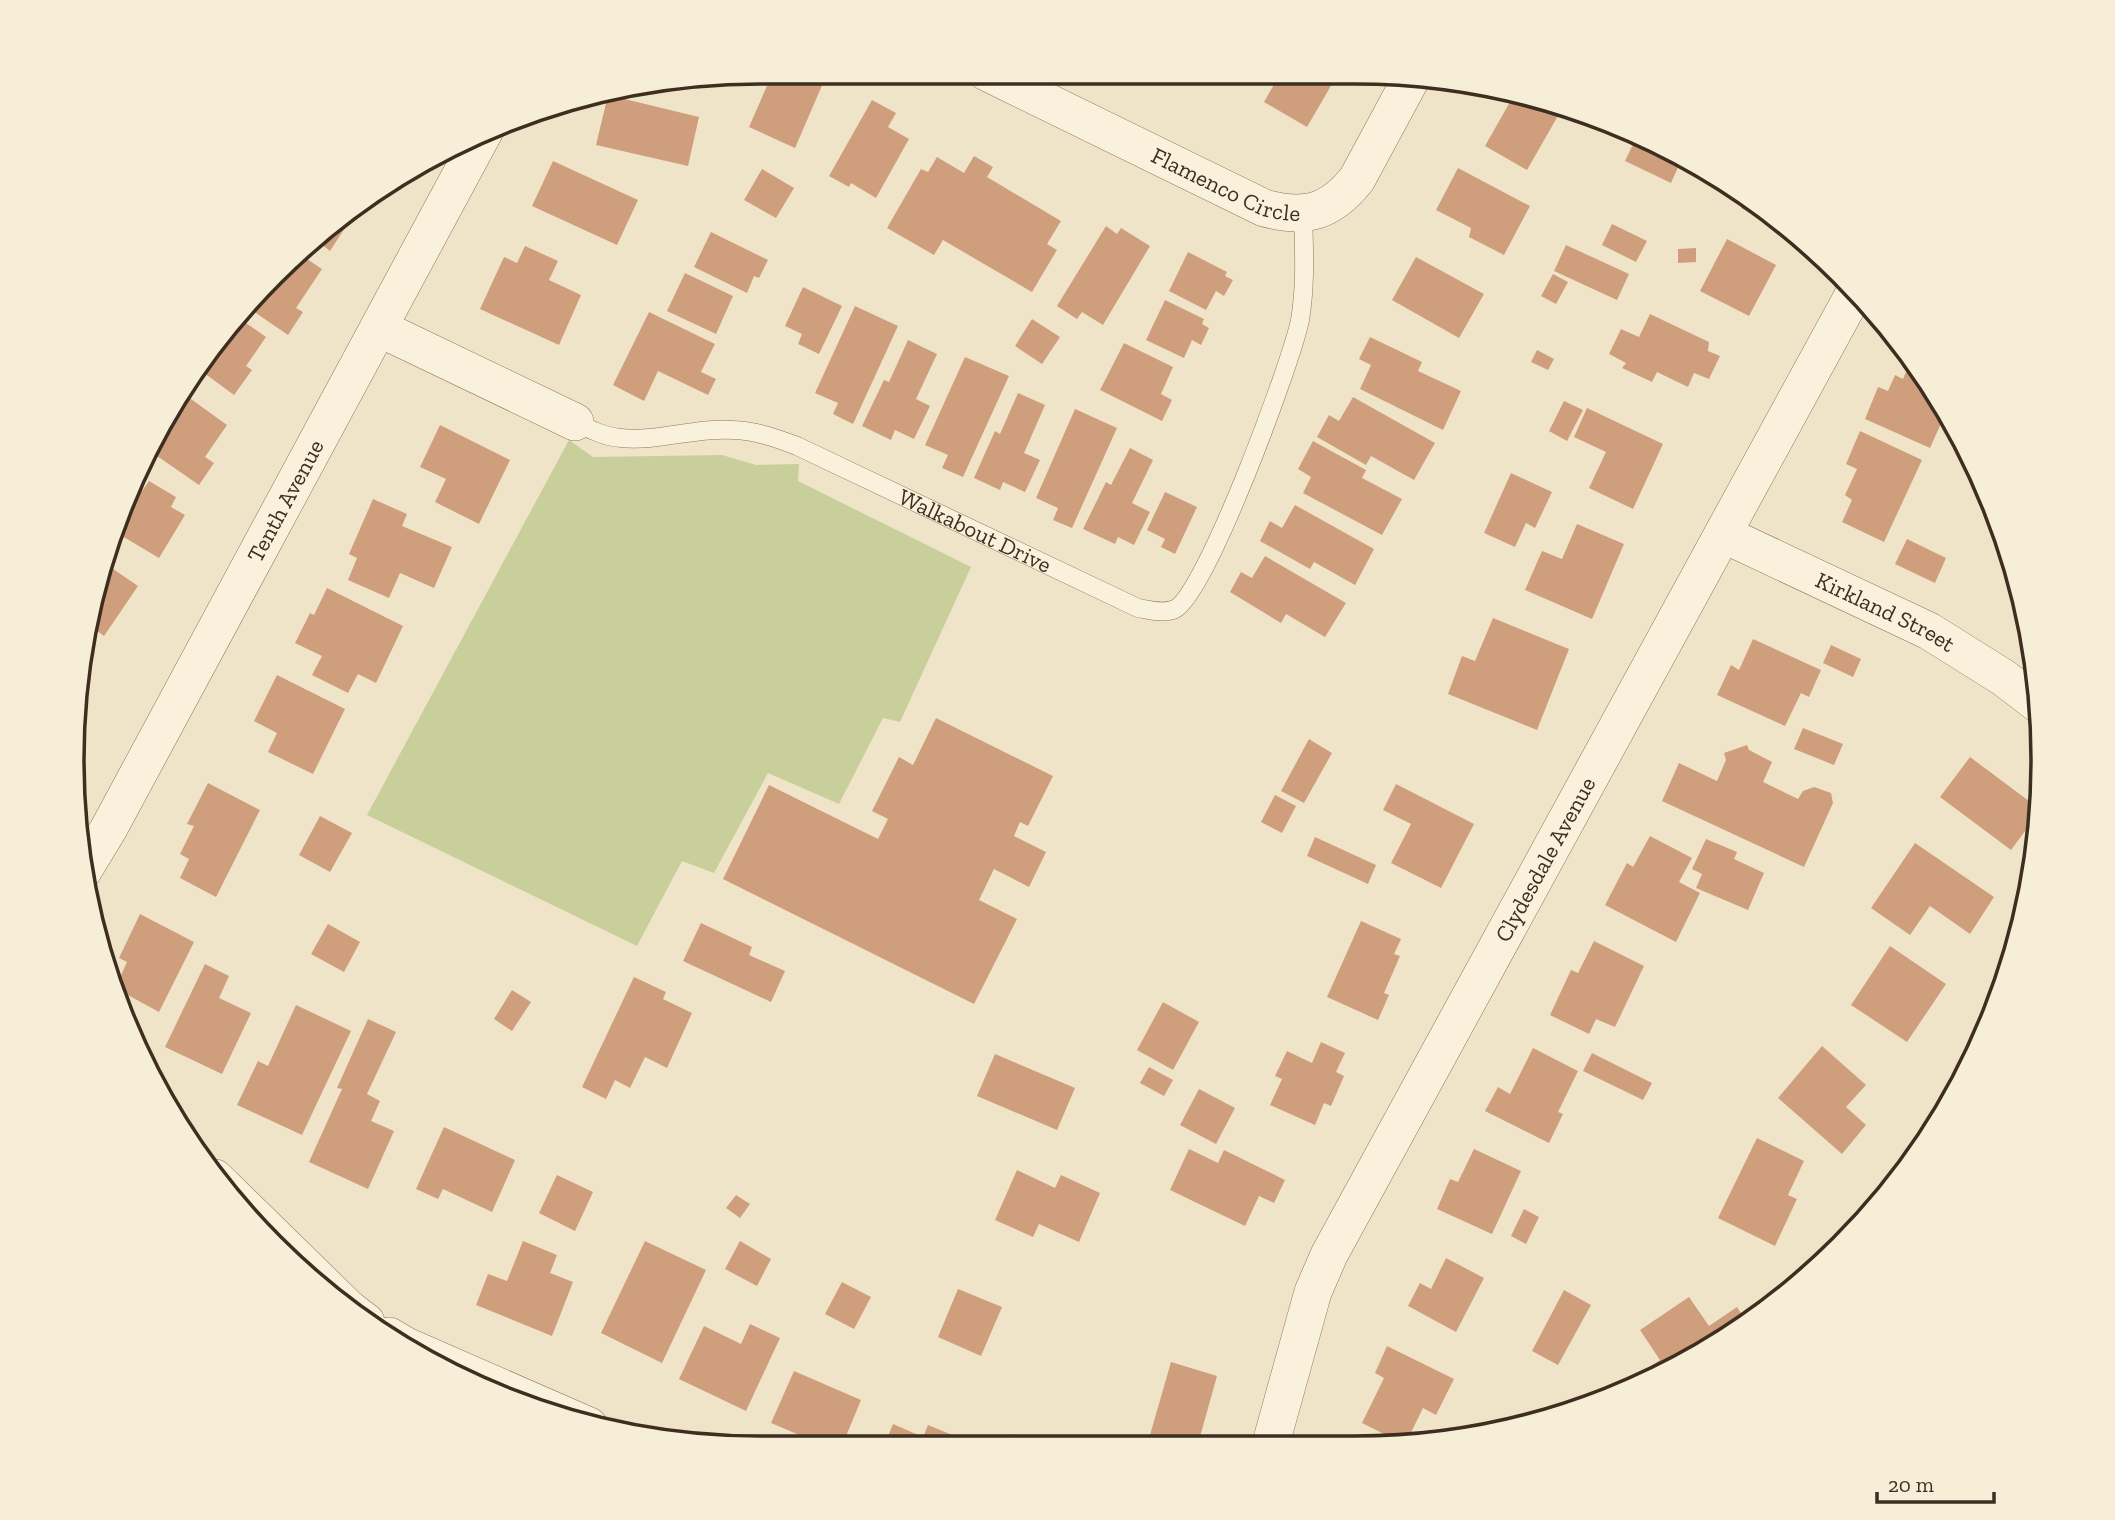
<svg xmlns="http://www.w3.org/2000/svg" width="2115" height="1520" viewBox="0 0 2115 1520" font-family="'Zilla Slab',serif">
	<rect width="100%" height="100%" fill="#f0e4c8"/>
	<path fill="#c9cf9b" d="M 569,440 L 593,457 L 722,455 L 756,465 L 799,464 L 798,481 L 971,567 L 900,722 L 883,718 L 839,804 L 768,773 L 714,873 L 682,861 L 637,946 L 367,815 Z"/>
	<path fill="#cf9f7d" d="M 773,72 L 800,73 L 800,72 L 823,72 L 827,74 L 795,148 L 749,127 Z
		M 1281,72 L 1339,72 L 1307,127 L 1264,102 Z
		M 1515,93 L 1563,107 L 1527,170 L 1485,146 Z
		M 608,95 L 699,117 L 688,166 L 596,145 Z
		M 872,100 L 896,113 L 888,127 L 909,139 L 876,198 L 851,183 L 849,187 L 829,176 Z
		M 1638,134 L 1683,156 L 1671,183 L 1625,161 Z
		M 974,156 L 993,167 L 987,177 L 1061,221 L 1047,244 L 1057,250 L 1032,292 L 943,240 L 934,255 L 887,228 L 921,169 L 928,172 L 937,157 L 964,173 Z
		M 553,161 L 638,200 L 617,245 L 532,206 Z
		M 1458,168 L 1530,206 L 1504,255 L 1469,237 L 1471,228 L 1436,210 Z
		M 762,169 L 794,188 L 776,218 L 744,200 Z
		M 1746,198 L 1800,236 L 1799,239 L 1741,208 Z
		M 363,200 L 330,251 L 317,241 Z
		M 1612,224 L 1647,241 L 1636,262 L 1602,245 Z
		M 1106,226 L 1117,234 L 1121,228 L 1150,246 L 1103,325 L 1082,312 L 1077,319 L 1057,306 Z
		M 711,232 L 768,260 L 759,278 L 754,276 L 747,293 L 694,267 Z
		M 1727,239 L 1776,265 L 1749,316 L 1700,291 Z
		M 1566,245 L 1629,274 L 1617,300 L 1554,271 Z
		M 525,246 L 558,261 L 549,280 L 581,295 L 559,345 L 480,309 L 504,257 L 517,263 Z
		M 1696,248 L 1696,262 L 1678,263 L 1678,249 Z
		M 1188,252 L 1227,272 L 1225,276 L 1233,280 L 1224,296 L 1216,291 L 1206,310 L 1169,291 Z
		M 301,255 L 322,269 L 296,308 L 303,312 L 288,335 L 244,305 Z
		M 1416,257 L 1484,294 L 1459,338 L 1392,300 Z
		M 685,273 L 733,296 L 716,334 L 667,311 Z
		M 1553,274 L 1568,282 L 1556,304 L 1541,296 Z
		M 803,287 L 842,306 L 819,354 L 798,344 L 802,334 L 785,326 Z
		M 1165,300 L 1204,319 L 1202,324 L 1209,328 L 1201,345 L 1192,340 L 1184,358 L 1146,340 Z
		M 855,306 L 898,326 L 853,424 L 833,414 L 838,403 L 815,393 Z
		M 649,312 L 715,344 L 701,372 L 716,379 L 708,395 L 658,371 L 644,401 L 613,385 Z
		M 1650,314 L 1709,342 L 1708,351 L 1720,356 L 1709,379 L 1694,373 L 1688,387 L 1657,372 L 1652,382 L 1622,368 L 1626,363 L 1609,354 L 1621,329 L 1639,337 Z
		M 236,316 L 266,337 L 246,366 L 252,370 L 234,395 L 200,370 Z
		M 1032,319 L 1060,337 L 1042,364 L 1015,346 Z
		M 1370,337 L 1422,362 L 1418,371 L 1461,391 L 1443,430 L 1360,389 L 1371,365 L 1359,359 Z
		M 908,340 L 937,354 L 916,399 L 930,406 L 914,439 L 895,430 L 891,440 L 862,426 L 884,380 L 889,382 Z
		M 1124,343 L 1173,367 L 1161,394 L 1172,400 L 1162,421 L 1100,390 Z
		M 1537,350 L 1554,359 L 1548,370 L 1531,362 Z
		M 965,357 L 1009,376 L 963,477 L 942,468 L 948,455 L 925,445 Z
		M 1911,360 L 1947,410 L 1930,448 L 1865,419 L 1878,387 L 1888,391 L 1895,375 L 1903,379 Z
		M 1018,393 L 1045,405 L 1024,453 L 1040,460 L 1025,492 L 1003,482 L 1000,490 L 974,478 L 995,431 L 1000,434 Z
		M 184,394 L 227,425 L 205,457 L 214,463 L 199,485 L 147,449 Z
		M 1353,397 L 1435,443 L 1414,480 L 1371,456 L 1366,465 L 1317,437 L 1329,415 L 1339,421 Z
		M 1564,401 L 1583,410 L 1567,441 L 1549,431 Z
		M 1587,408 L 1663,444 L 1633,509 L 1589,488 L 1606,452 L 1574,437 Z
		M 1075,409 L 1117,428 L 1072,528 L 1053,520 L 1058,508 L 1036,498 Z
		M 440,425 L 510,460 L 479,524 L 435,502 L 446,479 L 420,467 Z
		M 1860,431 L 1922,460 L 1884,542 L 1842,522 L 1852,500 L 1845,495 L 1857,469 L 1846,464 Z
		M 1313,441 L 1366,470 L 1362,478 L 1402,499 L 1382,535 L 1303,493 L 1311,477 L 1298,469 Z
		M 1130,448 L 1153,460 L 1132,503 L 1150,512 L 1134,545 L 1118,537 L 1115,544 L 1083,529 L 1106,482 L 1111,485 Z
		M 1511,473 L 1552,492 L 1535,528 L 1526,523 L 1515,547 L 1484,533 Z
		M 149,481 L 176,497 L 171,507 L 185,515 L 159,558 L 117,533 L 133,485 L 142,491 Z
		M 1165,492 L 1197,507 L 1175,554 L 1161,547 L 1165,539 L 1147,530 Z
		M 373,499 L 407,514 L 402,526 L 452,547 L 434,588 L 400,573 L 389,598 L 348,580 L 357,558 L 349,554 Z
		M 1295,505 L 1374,549 L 1355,585 L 1314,562 L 1310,569 L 1260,541 L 1270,521 L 1282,528 Z
		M 1577,524 L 1624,544 L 1592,619 L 1525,590 L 1542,551 L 1562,559 Z
		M 1907,539 L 1946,558 L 1935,583 L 1895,564 Z
		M 1265,556 L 1346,603 L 1325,637 L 1286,614 L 1281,623 L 1230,592 L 1241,572 L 1252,578 Z
		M 106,564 L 138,586 L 104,636 L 86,623 Z
		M 327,588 L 403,626 L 376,683 L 358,674 L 348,693 L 312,675 L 322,656 L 295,643 L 310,613 L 314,615 Z
		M 1493,618 L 1569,649 L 1537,730 L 1448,694 L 1462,656 L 1475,661 Z
		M 1753,639 L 1821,670 L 1809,697 L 1801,693 L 1785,726 L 1717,695 L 1731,665 L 1739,670 Z
		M 1831,645 L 1861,659 L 1853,677 L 1823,663 Z
		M 82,649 L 92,656 L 78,678 Z
		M 277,675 L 345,709 L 313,774 L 268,752 L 277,733 L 254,721 Z
		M 936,718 L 1053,776 L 1028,826 L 1020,822 L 1014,836 L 1046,852 L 1029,887 L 994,869 L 979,900 L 1017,919 L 974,1004 L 723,879 L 769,785 L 878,839 L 888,819 L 872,811 L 899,757 L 913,765 Z
		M 1803,728 L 1843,744 L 1834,765 L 1794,749 Z
		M 1309,739 L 1332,753 L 1304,803 L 1281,791 Z
		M 1747,745 L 1749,750 L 1772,762 L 1763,782 L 1798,799 L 1803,791 L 1814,787 L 1831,793 L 1833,803 L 1804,867 L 1662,801 L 1679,763 L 1717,781 L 1726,760 L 1724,753 Z
		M 1970,757 L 2041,810 L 2011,850 L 1940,797 Z
		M 208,783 L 260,810 L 216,897 L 180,878 L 189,859 L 180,854 L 194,826 L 187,824 Z
		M 1396,784 L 1474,824 L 1441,888 L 1391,863 L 1411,824 L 1383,810 Z
		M 1275,795 L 1296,806 L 1282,833 L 1261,822 Z
		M 320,816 L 352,833 L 330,872 L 299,855 Z
		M 1650,836 L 1692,858 L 1679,882 L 1700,893 L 1676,942 L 1605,905 L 1627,863 L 1633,867 Z
		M 1315,837 L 1376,865 L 1368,884 L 1307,856 Z
		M 1706,839 L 1737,852 L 1734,859 L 1764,873 L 1748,910 L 1696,888 L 1702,874 L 1692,869 Z
		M 1915,843 L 1994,897 L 1970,934 L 1930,906 L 1910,935 L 1871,908 Z
		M 140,914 L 194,942 L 159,1012 L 115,988 L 127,962 L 119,958 Z
		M 1361,921 L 1401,939 L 1394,954 L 1400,956 L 1384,993 L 1389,995 L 1378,1020 L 1327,997 Z
		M 701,923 L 752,947 L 749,955 L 785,971 L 771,1002 L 683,961 Z
		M 328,924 L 360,942 L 344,972 L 311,954 Z
		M 1594,941 L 1644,966 L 1615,1027 L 1596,1019 L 1589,1034 L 1550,1015 L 1571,970 L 1578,973 Z
		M 1890,946 L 1946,984 L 1907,1042 L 1851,1005 Z
		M 205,964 L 229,976 L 219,998 L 251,1013 L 222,1074 L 165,1047 Z
		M 634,977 L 666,992 L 663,999 L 692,1013 L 667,1068 L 645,1057 L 630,1088 L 615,1080 L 606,1099 L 582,1087 Z
		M 512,990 L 531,1002 L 512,1031 L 494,1019 Z
		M 1163,1002 L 1199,1022 L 1173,1070 L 1137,1050 Z
		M 296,1005 L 351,1031 L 302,1135 L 237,1105 L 258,1061 L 268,1066 Z
		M 368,1019 L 396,1032 L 367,1094 L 380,1101 L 371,1121 L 394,1131 L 368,1189 L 309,1162 L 342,1089 L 337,1088 Z
		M 1321,1042 L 1345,1053 L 1336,1072 L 1344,1076 L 1331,1106 L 1324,1103 L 1315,1125 L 1270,1105 L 1282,1079 L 1275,1076 L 1287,1051 L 1312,1063 Z
		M 1822,1046 L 1866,1085 L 1846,1107 L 1866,1125 L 1842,1154 L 1778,1098 Z
		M 1533,1048 L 1578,1071 L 1558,1112 L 1563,1114 L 1549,1143 L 1485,1111 L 1498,1087 L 1510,1094 Z
		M 1592,1053 L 1652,1083 L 1643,1100 L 1583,1071 Z
		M 995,1054 L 1075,1088 L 1057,1130 L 977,1096 Z
		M 1149,1067 L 1173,1080 L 1164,1096 L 1140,1083 Z
		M 1199,1089 L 1235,1108 L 1216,1144 L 1180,1125 Z
		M 444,1127 L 515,1160 L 492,1212 L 443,1189 L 438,1199 L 416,1189 Z
		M 1757,1138 L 1804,1161 L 1788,1195 L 1797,1199 L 1775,1246 L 1718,1218 Z
		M 1189,1149 L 1218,1163 L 1224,1150 L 1285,1180 L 1274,1203 L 1259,1196 L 1245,1226 L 1170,1190 Z
		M 1474,1149 L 1521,1171 L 1492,1234 L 1437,1209 L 1450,1179 L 1458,1182 Z
		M 1017,1170 L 1055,1188 L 1061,1175 L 1100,1193 L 1079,1242 L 1039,1224 L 1033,1237 L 995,1220 Z
		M 557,1175 L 593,1192 L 575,1231 L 539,1213 Z
		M 736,1195 L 750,1204 L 740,1218 L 726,1208 Z
		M 1524,1209 L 1539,1217 L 1526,1244 L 1511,1236 Z
		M 523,1241 L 557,1255 L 550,1273 L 573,1282 L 552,1336 L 476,1305 L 488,1274 L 507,1281 Z
		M 645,1241 L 706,1270 L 662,1363 L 601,1333 Z
		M 740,1241 L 771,1259 L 757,1286 L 725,1269 Z
		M 1446,1258 L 1484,1278 L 1456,1332 L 1408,1306 L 1420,1283 L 1431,1289 Z
		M 842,1282 L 871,1297 L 854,1329 L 825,1314 Z
		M 958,1289 L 1002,1307 L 981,1356 L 938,1337 Z
		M 1564,1290 L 1591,1305 L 1558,1365 L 1532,1351 Z
		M 1689,1297 L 1709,1326 L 1737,1307 L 1748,1324 L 1737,1332 L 1646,1381 L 1641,1373 L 1660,1360 L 1640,1330 Z
		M 750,1324 L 780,1338 L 746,1411 L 679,1379 L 704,1326 L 741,1344 Z
		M 1387,1346 L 1454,1379 L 1436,1415 L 1423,1408 L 1406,1443 L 1402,1443 L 1362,1423 L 1384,1378 L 1375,1373 Z
		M 1171,1362 L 1217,1376 L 1198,1444 L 1181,1444 L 1150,1435 Z
		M 794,1371 L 861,1400 L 842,1446 L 825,1446 L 771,1423 Z
		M 893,1424 L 923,1437 L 928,1425 L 967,1441 L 965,1445 L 884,1446 Z
		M 1009,1434 L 1032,1445 L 1004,1445 Z"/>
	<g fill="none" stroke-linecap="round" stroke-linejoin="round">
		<g stroke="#8d765c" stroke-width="19">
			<g id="service">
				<path id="s1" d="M 575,422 C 589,429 605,437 621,438 C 658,442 696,427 734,430 C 756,431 776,438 797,446 L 1138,608 C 1150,610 1164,614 1175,609 C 1206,594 1292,361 1300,320 C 1306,285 1304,248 1303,213"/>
			</g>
		</g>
		<g stroke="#8d765c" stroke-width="38">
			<g id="minor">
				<path id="s2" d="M 986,72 L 1264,208 C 1305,219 1330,213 1357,179 L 1412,77"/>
				<path d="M 379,328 L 575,422"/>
				<path id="s3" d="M 1723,534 L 1929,631 L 2004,678 L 2038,704"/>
				<path id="s4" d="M 83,871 L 109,828 L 485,130"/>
				<path d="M 215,1178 L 348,1308 L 366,1322"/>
				<path d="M 389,1336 L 406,1346 L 589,1426"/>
				<path id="s5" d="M 1271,1443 L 1313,1292 L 1329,1255 L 1856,290"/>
			</g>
		</g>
		<use href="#service" stroke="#faf1dc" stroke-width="18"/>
		<use href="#minor" stroke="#faf1dc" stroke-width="37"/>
	</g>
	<g text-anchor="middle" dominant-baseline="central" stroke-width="5" stroke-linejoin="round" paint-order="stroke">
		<g font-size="23" fill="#3d2e20" stroke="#f7eed8">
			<text stroke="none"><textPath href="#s2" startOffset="266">Flamenco Circle</textPath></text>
			<text stroke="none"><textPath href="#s4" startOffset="422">Tenth Avenue</textPath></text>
			<text stroke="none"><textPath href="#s1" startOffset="425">Walkabout Drive</textPath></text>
			<text stroke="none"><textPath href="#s3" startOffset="180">Kirkland Street</textPath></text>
			<text stroke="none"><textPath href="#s5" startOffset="648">Clydesdale Avenue</textPath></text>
		</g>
	</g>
	<path d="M0 0H2115V1520H0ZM760 84H1355A676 676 0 0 1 2031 760V760A676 676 0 0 1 1355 1436H760A676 676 0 0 1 84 760V760A676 676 0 0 1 760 84Z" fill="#f7eed8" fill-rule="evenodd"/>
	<path fill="none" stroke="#3d2e20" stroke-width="3.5" d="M760 84H1355A676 676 0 0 1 2031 760V760A676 676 0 0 1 1355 1436H760A676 676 0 0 1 84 760V760A676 676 0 0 1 760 84Z"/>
	<path d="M1877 1492v10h117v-10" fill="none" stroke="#3d2e20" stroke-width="3.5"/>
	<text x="1888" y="1492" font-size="21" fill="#3d2e20" stroke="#f7eed8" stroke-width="5" paint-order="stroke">20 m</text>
</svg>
